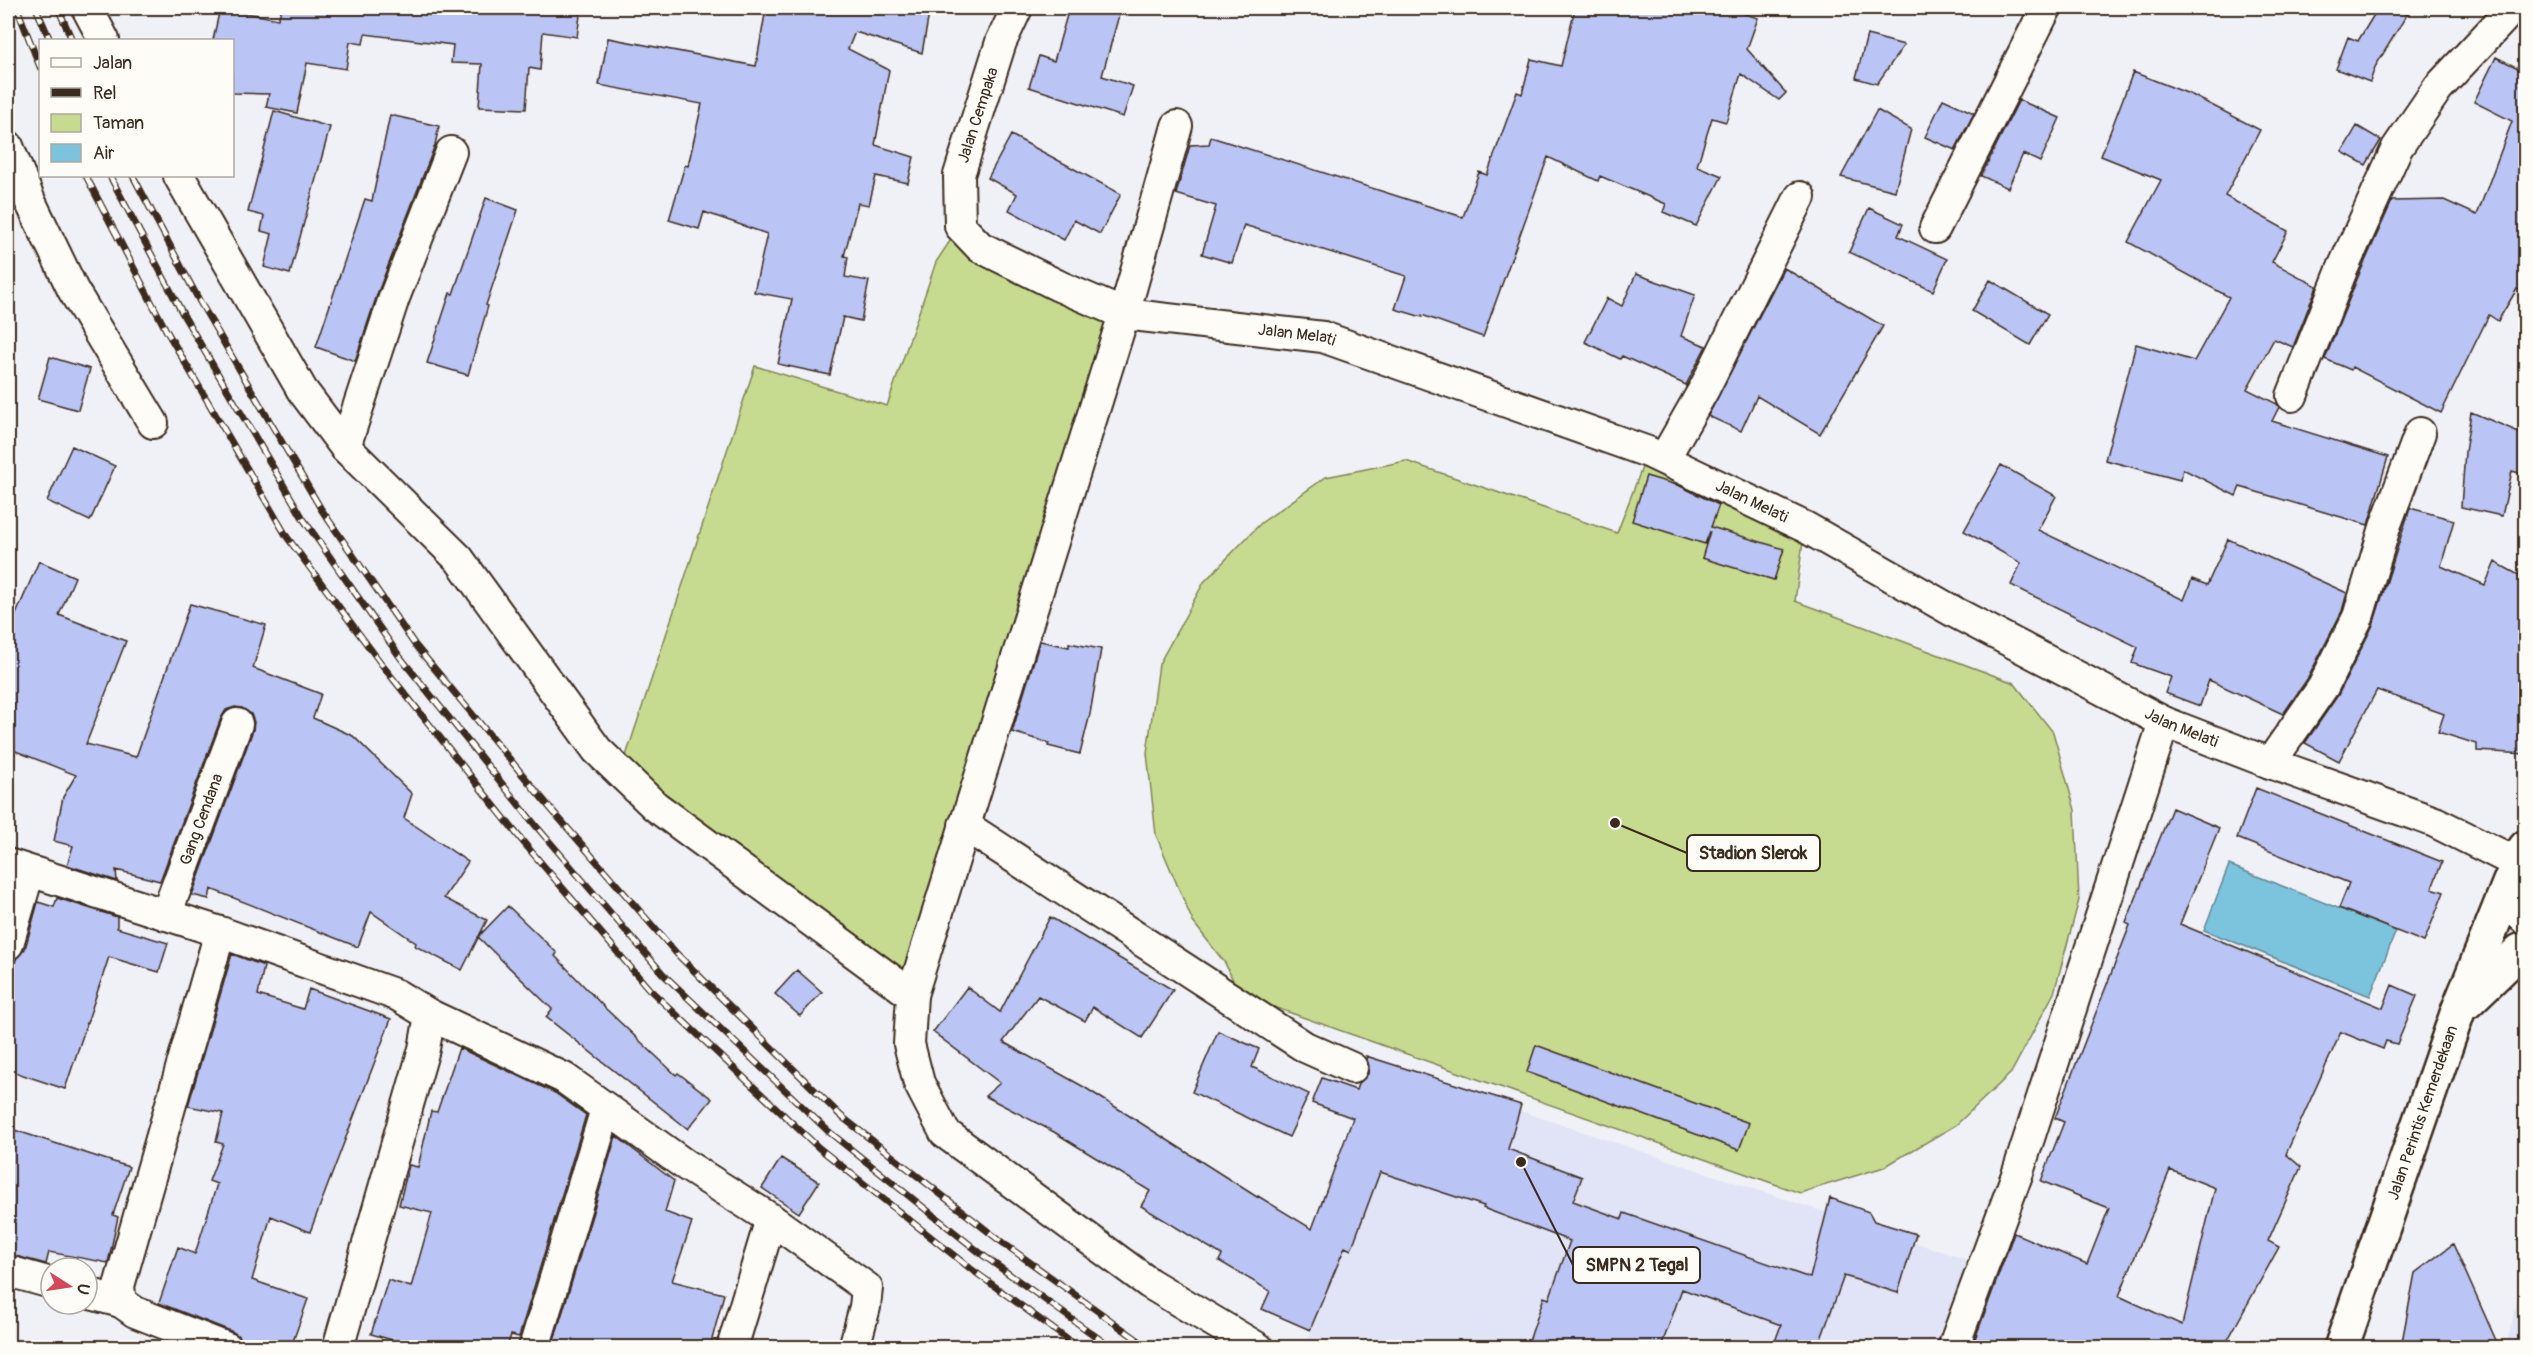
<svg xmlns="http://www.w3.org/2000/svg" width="2533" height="1355" viewBox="0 0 2533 1355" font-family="Pangolin,sans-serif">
	<rect width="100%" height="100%" fill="#f0f1f7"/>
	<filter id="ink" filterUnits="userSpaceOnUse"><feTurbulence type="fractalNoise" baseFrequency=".0167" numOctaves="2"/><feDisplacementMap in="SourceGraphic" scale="12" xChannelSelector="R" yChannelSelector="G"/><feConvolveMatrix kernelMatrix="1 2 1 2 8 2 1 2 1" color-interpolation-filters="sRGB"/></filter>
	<g filter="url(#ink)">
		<path fill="#e0e4f6" d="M 1398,1070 L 1971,1261 L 1933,1347 L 1305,1348 L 1342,1253 Z
			M 2525,1266 L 2525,1347 L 2506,1347 Z"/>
		<path fill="#c7db90" stroke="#818257" stroke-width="1.5" d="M 960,226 L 1124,314 L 912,995 L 620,774 L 755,366 L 887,406 L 936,262 Z
			M 1648,452 L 1805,527 L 1795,601 L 2014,683 L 2053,732 L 2075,810 L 2079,900 L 2054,993 L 2011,1073 L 1956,1125 L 1884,1167 L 1800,1193 L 1240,995 L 1225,963 L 1193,922 L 1156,835 L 1147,753 L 1159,664 L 1204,582 L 1261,523 L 1326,477 L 1406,461 L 1617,533 Z"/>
		<path fill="#7cc4dd" stroke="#628691" stroke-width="1.5" d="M 2229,865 L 2396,931 L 2370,996 L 2204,930 Z"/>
		<path fill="#bac4f5" stroke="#3b2a1e" stroke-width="1.5" fill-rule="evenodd" d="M 220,8 L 278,19 L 282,8 L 581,8 L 577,37 L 543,32 L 540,70 L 529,68 L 526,109 L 479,107 L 482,64 L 451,63 L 453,45 L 365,34 L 363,44 L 350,42 L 346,69 L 307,63 L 297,113 L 266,107 L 269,94 L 232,93 L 232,40 L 213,40 Z
			M 766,8 L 930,8 L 922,53 L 855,32 L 848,49 L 889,70 L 875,145 L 914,157 L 908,183 L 876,176 L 869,205 L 858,203 L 844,256 L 848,257 L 845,277 L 869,281 L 861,321 L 843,317 L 830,375 L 778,364 L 792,299 L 754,292 L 767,234 L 704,212 L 699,229 L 669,220 L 685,165 L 688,166 L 702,104 L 599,85 L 608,38 L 756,66 Z
			M 1069,8 L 1121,8 L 1102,76 L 1133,86 L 1123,117 L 1029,87 L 1039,56 L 1054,61 Z
			M 1575,8 L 1727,8 L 1758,18 L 1747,49 L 1786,93 L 1779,100 L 1741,74 L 1726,122 L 1712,118 L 1697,166 L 1722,176 L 1696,226 L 1663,212 L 1666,204 L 1600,176 L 1598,181 L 1548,157 L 1483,337 L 1422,315 L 1422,317 L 1395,309 L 1406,276 L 1244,225 L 1232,263 L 1202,254 L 1216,206 L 1176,194 L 1190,145 L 1209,144 L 1211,137 L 1463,217 L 1479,172 L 1487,175 L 1517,92 L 1522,94 L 1531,59 L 1561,66 Z
			M 2378,8 L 2411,8 L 2375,67 L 2370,82 L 2336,69 L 2348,37 L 2358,41 Z
			M 1867,35 L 1904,45 L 1877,84 L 1856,78 Z
			M 2496,57 L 2526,72 L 2526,292 L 2517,289 L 2498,321 L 2489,315 L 2441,413 L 2352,367 L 2351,370 L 2325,359 L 2358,277 L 2392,201 L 2444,200 L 2477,215 L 2512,121 L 2474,102 Z
			M 2133,72 L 2192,95 L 2260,130 L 2225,196 L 2288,231 L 2272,262 L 2317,286 L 2293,347 L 2274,339 L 2247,389 L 2277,404 L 2279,407 L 2272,421 L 2388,457 L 2368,525 L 2240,487 L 2236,496 L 2183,469 L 2180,480 L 2105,460 L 2136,344 L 2194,361 L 2229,297 L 2128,242 L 2161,180 L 2101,156 Z
			M 1943,99 L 1974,113 L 1955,150 L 1925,137 Z
			M 2019,100 L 2060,118 L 2040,162 L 2023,154 L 2008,188 L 1981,176 Z
			M 1877,110 L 1911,129 L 1895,191 L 1841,177 Z
			M 274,111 L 330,127 L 290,274 L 264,267 L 272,234 L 261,231 L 264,216 L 248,212 Z
			M 390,115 L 439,126 L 435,145 L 378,292 L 355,361 L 316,347 L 365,199 L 372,201 Z
			M 2357,126 L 2381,140 L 2366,165 L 2342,152 Z
			M 1011,135 L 1121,194 L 1100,234 L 1074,220 L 1064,240 L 1009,210 L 1017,194 L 988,178 Z
			M 486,198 L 518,210 L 486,305 L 488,306 L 468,375 L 427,363 L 450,293 L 453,294 Z
			M 1869,208 L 1903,224 L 1898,236 L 1947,259 L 1933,291 L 1849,252 Z
			M 1784,268 L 1883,326 L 1820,434 L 1757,396 L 1741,431 L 1708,416 Z
			M 1636,274 L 1695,295 L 1681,336 L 1706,346 L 1686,385 L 1622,356 L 1620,359 L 1585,342 L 1607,298 L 1622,306 Z
			M 1990,280 L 2048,314 L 2030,345 L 1972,311 Z
			M 50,357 L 90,369 L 78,410 L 38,399 Z
			M 2471,412 L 2526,435 L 2526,475 L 2512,471 L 2502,516 L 2461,507 L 2465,452 Z
			M 72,446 L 115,466 L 90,521 L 47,501 Z
			M 2001,465 L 2056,496 L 2038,530 L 2184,600 L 2192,579 L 2207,585 L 2228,539 L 2347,593 L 2342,611 L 2308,678 L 2283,714 L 2209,680 L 2200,706 L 2165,693 L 2171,677 L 2132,663 L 2138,647 L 2011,585 L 2021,563 L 1964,531 Z
			M 1646,476 L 1680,486 L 1719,505 L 1711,527 L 1784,549 L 1774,580 L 1702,558 L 1710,531 L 1705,544 L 1632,521 Z
			M 2410,508 L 2454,520 L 2441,566 L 2485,585 L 2495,562 L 2526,579 L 2526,754 L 2477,751 L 2477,744 L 2438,732 L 2444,714 L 2377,690 L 2339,761 L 2305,743 L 2338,695 L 2373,625 Z
			M 39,561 L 75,577 L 59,615 L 126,641 L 86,744 L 136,757 L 190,604 L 266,625 L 253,668 L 321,694 L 313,718 L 353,736 L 412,794 L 404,818 L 468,862 L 444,898 L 487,920 L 462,970 L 415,946 L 416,943 L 371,912 L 358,947 L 211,889 L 209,899 L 192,895 L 253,730 L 254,722 L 251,714 L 242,708 L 235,707 L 226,710 L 221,718 L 160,881 L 116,870 L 117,881 L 67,865 L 73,846 L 54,841 L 63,797 L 76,775 L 8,748 L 8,633 Z
			M 1040,641 L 1069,647 L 1069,643 L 1101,649 L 1090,714 L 1080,754 L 1048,746 L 1049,743 L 1012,732 Z
			M 2256,788 L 2442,862 L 2432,888 L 2444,892 L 2424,942 L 2339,908 L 2349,883 L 2237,838 Z
			M 2172,808 L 2219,828 L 2180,924 L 2383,1008 L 2392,985 L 2417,996 L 2397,1044 L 2386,1041 L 2383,1049 L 2341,1032 L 2286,1154 L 2301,1167 L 2268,1241 L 2279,1247 L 2225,1345 L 2231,1347 L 1972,1347 L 2014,1233 L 2087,1264 L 2109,1208 L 2041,1181 L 2064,1122 L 2055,1118 L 2130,925 L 2126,923 ZM 2170,1170 L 2215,1188 L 2182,1325 L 2119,1296 Z
			M 57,898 L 117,917 L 117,928 L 168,943 L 159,972 L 109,957 L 65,1089 L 8,1070 L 8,986 L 16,959 L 25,949 L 38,902 L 54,907 Z
			M 508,906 L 557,953 L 555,956 L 606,1009 L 676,1075 L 678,1073 L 712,1099 L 688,1129 L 546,1017 L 552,1009 L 478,937 Z
			M 1050,917 L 1173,990 L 1142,1038 L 1093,1007 L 1085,1021 L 1038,996 L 1003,1042 L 1084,1087 L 1257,1197 L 1258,1196 L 1312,1229 L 1353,1118 L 1312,1103 L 1322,1078 L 1356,1090 L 1358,1084 L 1368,1074 L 1369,1066 L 1366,1056 L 1521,1105 L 1508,1149 L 1582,1177 L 1573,1201 L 1622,1219 L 1624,1213 L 1810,1278 L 1830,1198 L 1869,1212 L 1874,1221 L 1916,1234 L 1898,1293 L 1844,1276 L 1818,1347 L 1773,1347 L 1781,1325 L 1682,1289 L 1661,1347 L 1527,1347 L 1544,1297 L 1549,1299 L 1570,1241 L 1483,1208 L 1484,1206 L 1380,1172 L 1351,1250 L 1345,1247 L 1310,1330 L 1262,1309 L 1270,1291 L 1219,1261 L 1222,1255 L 1141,1206 L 1150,1191 L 1054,1132 L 985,1096 L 1000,1083 L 933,1032 L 967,987 L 1000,1012 Z
			M 232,954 L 264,966 L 258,995 L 303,1009 L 309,989 L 391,1019 L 310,1232 L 271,1216 L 252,1280 L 308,1299 L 291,1347 L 249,1347 L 244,1346 L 241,1338 L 233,1332 L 159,1303 L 178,1247 L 195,1254 L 217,1184 L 209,1181 L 223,1144 L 216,1142 L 223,1113 L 188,1106 Z
			M 797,970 L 822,992 L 800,1016 L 775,994 Z
			M 1218,1031 L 1259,1049 L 1252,1067 L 1309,1094 L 1289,1137 L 1192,1092 Z
			M 1536,1045 L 1749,1123 L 1739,1150 L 1527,1072 Z
			M 459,1048 L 555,1093 L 586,1115 L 519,1337 L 511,1335 L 507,1347 L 417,1347 L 371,1334 L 388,1280 L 411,1287 L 432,1213 L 399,1205 L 409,1165 L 418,1167 L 431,1111 L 437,1112 Z
			M 8,1128 L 129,1167 L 113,1215 L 118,1217 L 108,1263 L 49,1252 L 46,1264 L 8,1254 Z
			M 616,1136 L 674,1181 L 665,1212 L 692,1222 L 672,1281 L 724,1294 L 710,1347 L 552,1347 Z
			M 781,1158 L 819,1182 L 799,1213 L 762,1188 Z
			M 2453,1244 L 2499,1347 L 2401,1347 L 2415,1273 Z"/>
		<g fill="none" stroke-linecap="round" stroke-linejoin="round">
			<g stroke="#3b2a1e" stroke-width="34">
				<g id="minor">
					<path d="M 87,8 L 104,40"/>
					<path id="s1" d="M 1017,8 L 1001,42 L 959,175 L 960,226 L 980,247 L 1059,286 L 1124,314 L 1323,337 L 1648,452 L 1805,527 L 1956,613 L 2164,722 L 2270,763 L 2435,822 L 2515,862"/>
					<path d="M 1177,126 L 1124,314 L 912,995 L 909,1044 L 919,1083 L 945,1133 L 1149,1283 L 1258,1348"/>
					<path d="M 8,146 L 30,201 L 73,290 L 153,423"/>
					<path d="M 179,176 L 302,390 L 345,447 L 459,559 L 597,750 L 655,806 L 912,995"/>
					<path d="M 1935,228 L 2046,8"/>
					<path d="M 2292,396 L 2342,270 L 2397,148 L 2438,88 L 2513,8"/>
					<path d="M 345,447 L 394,298 L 451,152"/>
					<path d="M 1664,459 L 1704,389 L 1800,197"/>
					<path d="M 2270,763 L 2323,687 L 2358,617 L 2386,524 L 2420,433"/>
					<path d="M 964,825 L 1305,1047 L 1352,1068"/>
					<path d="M 8,864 L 220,932 L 397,995 L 430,1015 L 564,1078 L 684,1164 L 771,1219 L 867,1288 L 865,1307 L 854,1348"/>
					<path id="s2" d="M 166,915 L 237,724"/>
					<path d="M 220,932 L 119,1286 L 121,1302 L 135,1312 L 227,1348"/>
					<path d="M 8,944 L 29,872"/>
					<path d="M 8,1271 L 51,1283"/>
					<path d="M 87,1293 L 121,1302"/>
					<path d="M 338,1348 L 424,1049 L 430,1015"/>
					<path d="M 534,1348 L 606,1109"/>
					<path d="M 732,1348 L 771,1219"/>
					<path d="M 1953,1348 L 2018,1172 L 2164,722"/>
				</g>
			</g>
			<g stroke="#3b2a1e" stroke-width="38">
				<g id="tertiary">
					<path d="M 2526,847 C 2509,868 2506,897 2526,918"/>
					<path d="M 2467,1002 L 2520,951 L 2526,949"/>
					<path id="s3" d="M 2341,1348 L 2458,1011 L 2511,879"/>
				</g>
			</g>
			<use href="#minor" stroke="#fdfcf7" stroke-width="30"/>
			<use href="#tertiary" stroke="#fdfcf7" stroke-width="33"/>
			<g stroke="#3b2a1e" stroke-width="7">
				<path id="rail" d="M 17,8 L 40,67
					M 36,8 L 50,40
					M 58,8 L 72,40
					M 86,176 L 166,330 L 287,537 L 386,670 L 524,843 L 649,989 L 819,1148 L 971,1269 L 1079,1348
					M 110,176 L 185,318 L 304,520 L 400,657 L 536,826 L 663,974 L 828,1131 L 984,1256 L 1112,1348
					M 133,176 L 200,302 L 321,509 L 415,645 L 551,809 L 677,954 L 841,1116 L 999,1240 L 1149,1348"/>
			</g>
			<use href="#rail" stroke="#fdfcf7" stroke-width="4.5" stroke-dasharray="14" stroke-linecap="butt"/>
		</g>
	</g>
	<g text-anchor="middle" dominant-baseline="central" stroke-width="4.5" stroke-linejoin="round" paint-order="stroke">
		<g font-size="16" fill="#3b2a1e" stroke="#fdfcf7">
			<text transform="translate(978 115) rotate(-72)">Jalan Cempaka</text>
			<text stroke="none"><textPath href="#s1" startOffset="590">Jalan Melati</textPath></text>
			<text stroke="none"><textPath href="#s1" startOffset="1076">Jalan Melati</textPath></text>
			<text stroke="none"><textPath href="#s1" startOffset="1562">Jalan Melati</textPath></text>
			<text stroke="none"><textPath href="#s2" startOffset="102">Gang Cendana</textPath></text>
			<text stroke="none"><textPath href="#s3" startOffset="249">Jalan Perintis Kemerdekaan</textPath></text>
		</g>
	</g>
	<path fill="none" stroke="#3b2a1e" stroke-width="2" d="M1615 823L1687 853M1521 1162L1573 1265"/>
	<g fill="#3b2a1e" stroke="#fdfcf7" stroke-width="2">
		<circle cx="1615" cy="823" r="6"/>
		<circle cx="1521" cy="1162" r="6"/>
	</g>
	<g fill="#fdfcf7" stroke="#3b2a1e" stroke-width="2">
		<rect x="1687" y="835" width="133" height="36" rx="6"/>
		<rect x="1573" y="1247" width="127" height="36" rx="6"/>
	</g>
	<g font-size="18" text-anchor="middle" font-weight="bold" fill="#3b2a1e">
		<text x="1753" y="859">Stadion Slerok</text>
		<text x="1637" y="1271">SMPN 2 Tegal</text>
	</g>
	<rect width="2533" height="1355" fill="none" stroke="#fdfcf7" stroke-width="30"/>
	<rect x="15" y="15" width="2503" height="1325" fill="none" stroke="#3b2a1e" stroke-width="2" filter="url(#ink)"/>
	<rect x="39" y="39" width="195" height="138" fill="#fdfcf7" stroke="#afa8a0" stroke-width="1.5"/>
	<rect x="51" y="58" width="30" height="9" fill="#fdfcf7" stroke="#afa8a0" stroke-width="1.5"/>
	<text x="93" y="69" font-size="18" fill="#3b2a1e">Jalan</text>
	<rect x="51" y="88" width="30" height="9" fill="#3b2a1e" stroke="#afa8a0" stroke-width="1.5"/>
	<text x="93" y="99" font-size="18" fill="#3b2a1e">Rel</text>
	<rect x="51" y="114" width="30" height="18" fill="#c7db90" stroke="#afa8a0" stroke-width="1.5"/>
	<text x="93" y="129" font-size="18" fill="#3b2a1e">Taman</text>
	<rect x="51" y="144" width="30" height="18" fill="#7cc4dd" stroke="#afa8a0" stroke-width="1.5"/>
	<text x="93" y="159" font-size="18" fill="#3b2a1e">Air</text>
	<g transform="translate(69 1286) rotate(102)"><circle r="28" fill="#fdfcf7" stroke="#afa8a0" stroke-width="1.5"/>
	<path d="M0-4.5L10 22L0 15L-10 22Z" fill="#d1495b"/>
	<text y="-9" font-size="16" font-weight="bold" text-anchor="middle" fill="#3b2a1e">U</text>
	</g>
</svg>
